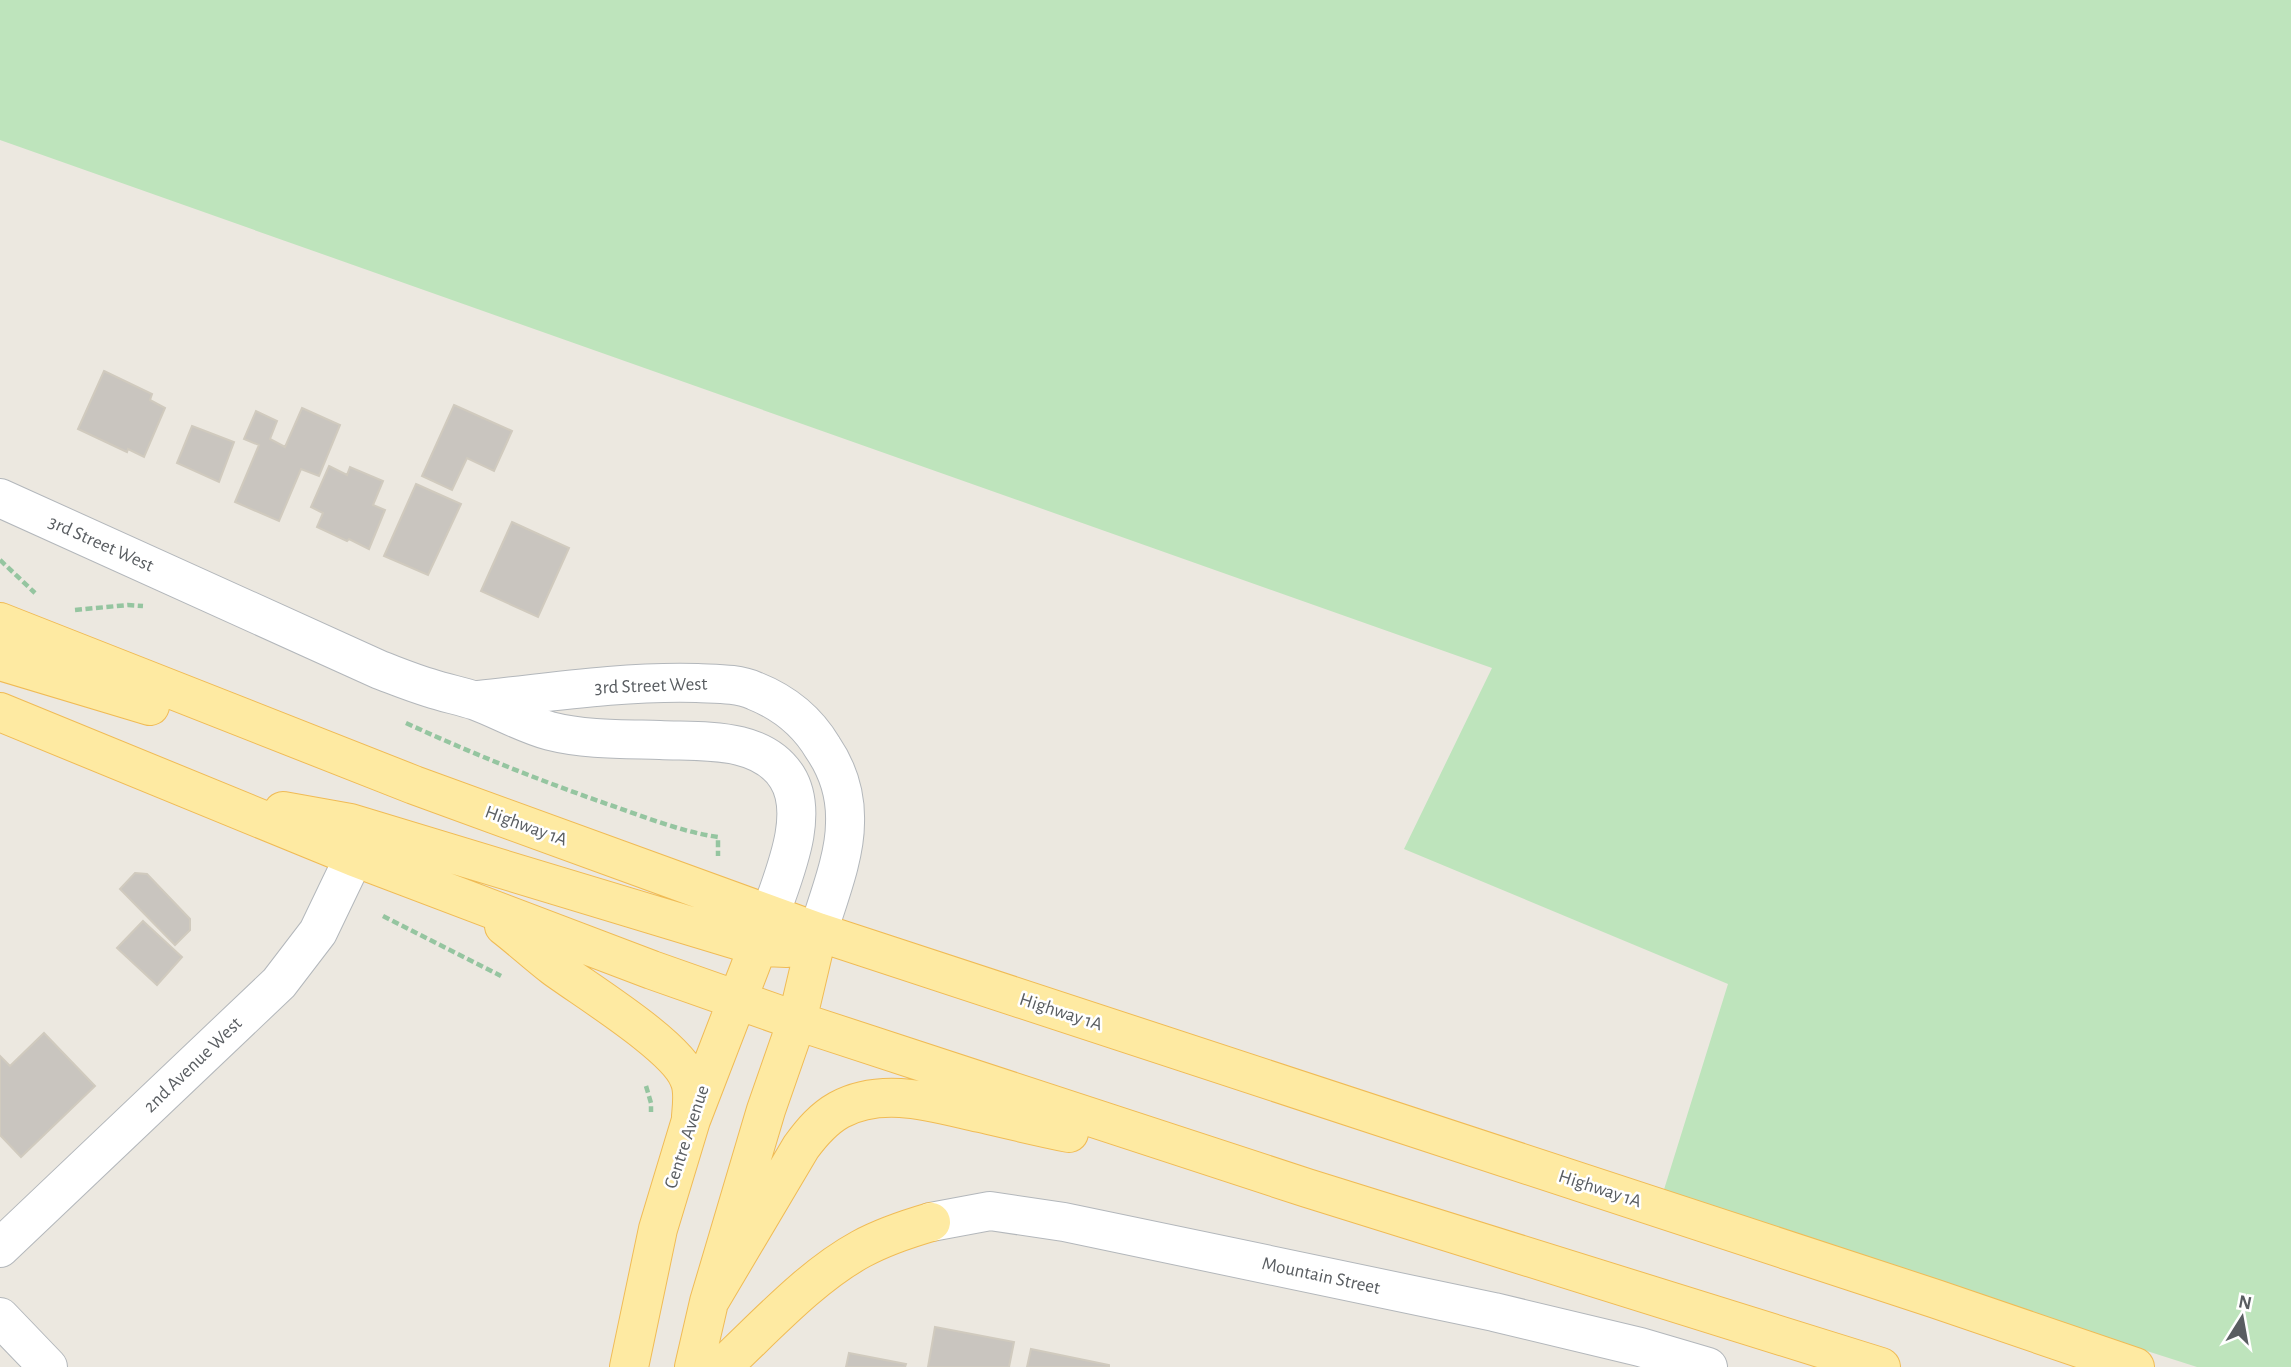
<svg xmlns="http://www.w3.org/2000/svg" width="2291" height="1367" viewBox="0 0 2291 1367" font-family="'Alegreya Sans',sans-serif">
	<rect width="100%" height="100%" fill="#ece8e0"/>
	<path fill="#bee4bc" d="M 0,0 L 2291,0 L 2291,1367 L 2197,1367 L 1662,1196 L 1728,984 L 1404,849 L 1492,668 L 0,140 Z"/>
	<path fill="#c9c5bf" stroke="#d0cabe" stroke-width="2" d="M 104,371 L 152,394 L 150,400 L 165,408 L 144,457 L 128,449 L 127,452 L 78,429 Z
		M 454,405 L 512,431 L 494,471 L 467,458 L 452,490 L 422,476 Z
		M 302,408 L 340,425 L 319,476 L 301,469 L 279,521 L 235,502 L 259,445 L 244,439 L 256,411 L 277,421 L 270,439 L 285,447 Z
		M 192,426 L 234,442 L 219,482 L 177,463 Z
		M 329,466 L 347,475 L 350,467 L 383,481 L 373,505 L 385,510 L 369,549 L 349,539 L 347,541 L 317,527 L 323,513 L 311,507 Z
		M 416,484 L 461,504 L 428,575 L 384,556 Z
		M 512,522 L 569,548 L 538,617 L 481,591 Z
		M 135,873 L 147,874 L 190,919 L 190,930 L 175,945 L 120,889 Z
		M 143,921 L 182,957 L 157,985 L 117,948 Z
		M 44,1033 L 95,1086 L 21,1157 L 0,1135 L 0,1056 L 10,1066 Z
		M 935,1327 L 1014,1342 L 1009,1367 L 928,1367 Z
		M 1031,1349 L 1109,1365 L 1109,1367 L 1027,1367 Z
		M 849,1353 L 906,1364 L 905,1367 L 846,1367 Z"/>
	<g fill="none" stroke-linecap="round" stroke-linejoin="round">
		<g stroke="#b3b7bb" stroke-width="40">
			<path id="minor" d="M 0,498 L 380,670 C 396,676 413,683 430,688 C 445,693 461,696 476,701 C 500,710 524,724 550,731 C 585,740 624,739 660,740 C 702,742 761,736 787,777 C 811,815 783,876 770,915
				M 479,700 C 552,692 625,681 697,683 C 716,684 737,683 755,691 C 785,703 807,721 823,748 C 838,770 846,796 845,823 C 845,857 828,899 818,932
				M 931,1222 L 990,1211 L 1064,1222 L 1494,1312 L 1640,1347 L 1708,1367
				M 0,1248 L 279,983 L 318,932 L 354,857
				M 0,1317 L 48,1367"/>
		</g>
		<g stroke="#f0bb55" stroke-width="40">
			<path id="major" d="M 0,622 L 414,785 L 818,932 L 1936,1299 L 2135,1367
				M 0,661 L 150,706
				M 0,712 L 354,857 L 652,970 L 797,1021 L 1307,1188 L 1881,1367
				M 283,811 L 350,823 L 760,947 L 787,948 L 818,932
				M 504,926 C 521,939 537,954 554,967 C 585,990 677,1046 689,1079 C 694,1090 692,1105 691,1116
				M 709,1302 L 801,1147 C 812,1132 823,1119 839,1110 C 883,1086 935,1103 980,1113 C 1010,1120 1039,1127 1069,1133
				M 629,1367 L 658,1229 L 691,1120 L 767,923
				M 694,1367 L 709,1302 L 766,1110 L 797,1021 L 818,932
				M 722,1367 C 764,1328 811,1276 861,1249 C 883,1237 907,1229 931,1222"/>
		</g>
		<path stroke="#95c5a0" stroke-width="4.5" stroke-dasharray="7 3.5" stroke-linecap="butt" d="M 0,560 L 35,593
			M 75,610 L 128,605 L 143,606
			M 406,723 C 473,754 541,781 610,805 C 645,817 682,832 718,837 L 718,856
			M 383,916 L 501,976
			M 646,1086 L 651,1103 L 651,1112"/>
		<use href="#minor" stroke="#fff" stroke-width="38"/>
		<use href="#major" stroke="#feeaa2" stroke-width="38"/>
	</g>
	<g text-anchor="middle" dominant-baseline="central" stroke-width="5" stroke-linejoin="round" paint-order="stroke">
		<g font-size="19" fill="#595d61" stroke="#fff">
			<text transform="translate(101 544) rotate(24)">3rd Street West</text>
			<text transform="translate(651 686) rotate(-2)">3rd Street West</text>
			<text transform="translate(526 826) rotate(20)">Highway 1A</text>
			<text transform="translate(1061 1012) rotate(18)">Highway 1A</text>
			<text transform="translate(193 1065) rotate(-44)">2nd Avenue West</text>
			<text transform="translate(687 1137) rotate(-72)">Centre Avenue</text>
			<text transform="translate(1600 1189) rotate(18)">Highway 1A</text>
			<text transform="translate(1321 1276) rotate(12)">Mountain Street</text>
		</g>
	</g>
	<g transform="translate(2242 1318) rotate(11)" stroke="#ffffff" stroke-width="5" paint-order="stroke">
	<path d="M0-5L12 26L0 18L-12 26Z" fill="#595d61"/>
	<text y="-10" font-size="19" font-weight="bold" text-anchor="middle" fill="#595d61">N</text>
	</g>
</svg>
